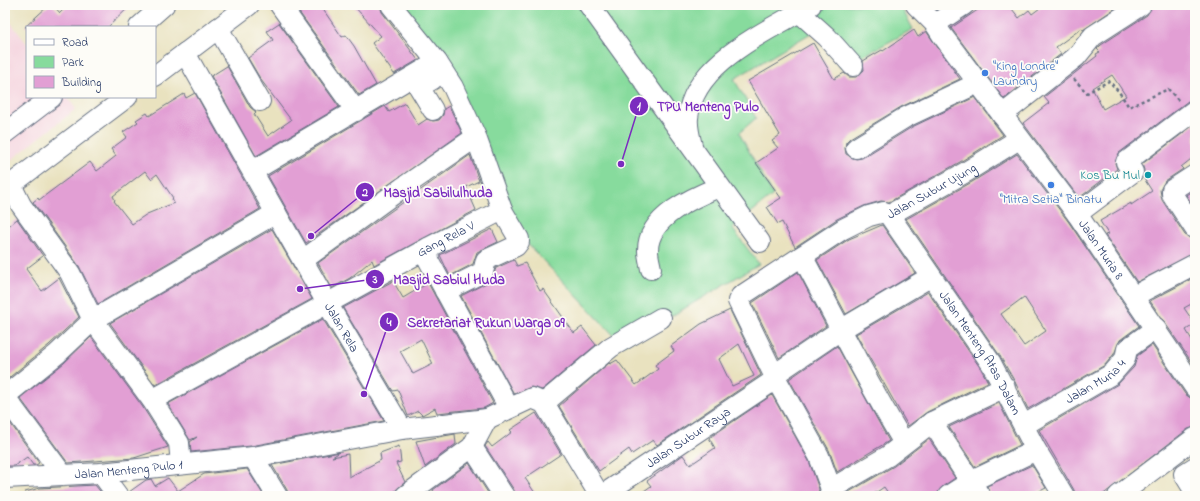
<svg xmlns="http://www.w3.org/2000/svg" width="1200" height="501" viewBox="0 0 1200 501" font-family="'Indie Flower',sans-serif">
	<rect width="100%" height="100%" fill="#fdfcf7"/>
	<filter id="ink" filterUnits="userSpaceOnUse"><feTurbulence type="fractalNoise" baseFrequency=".025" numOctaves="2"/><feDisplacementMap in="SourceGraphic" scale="8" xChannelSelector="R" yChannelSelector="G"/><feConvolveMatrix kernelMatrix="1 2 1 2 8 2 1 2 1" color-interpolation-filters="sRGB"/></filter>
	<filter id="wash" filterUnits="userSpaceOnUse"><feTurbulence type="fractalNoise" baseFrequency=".012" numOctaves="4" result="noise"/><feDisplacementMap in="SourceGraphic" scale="16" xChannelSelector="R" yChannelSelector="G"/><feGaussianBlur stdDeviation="0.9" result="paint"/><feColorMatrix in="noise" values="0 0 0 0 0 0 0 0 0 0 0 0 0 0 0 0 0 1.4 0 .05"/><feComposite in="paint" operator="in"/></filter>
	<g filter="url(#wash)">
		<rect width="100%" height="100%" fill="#e9e2bf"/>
		<path fill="#f4cfdc" d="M 5,15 L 27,44 L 27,97 L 67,97 L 76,109 L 5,165 Z"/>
		<path fill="#87db9d" stroke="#51857e" d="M 398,5 L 900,5 L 913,29 L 841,68 L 816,30 L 734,79 L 756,118 L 739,133 L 773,195 L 732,228 L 759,264 L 623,345 L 504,219 L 461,89 Z"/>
		<g id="blocks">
			<path fill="#e29fd4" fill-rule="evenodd" d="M 49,5 L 53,5 L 60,13 L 68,5 L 131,5 L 108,27 L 25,27 Z
				M 301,5 L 320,5 L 342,37 L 346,35 L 354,46 L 376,85 L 359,95 L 296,8 Z
				M 353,5 L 380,5 L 382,12 L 418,60 L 394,74 L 372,43 L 381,36 Z
				M 985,5 L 1009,5 L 1019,18 L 1029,10 L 1032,14 L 1044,5 L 1120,5 L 1083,30 L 1082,28 L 1056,47 L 1061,54 L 1004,99 L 951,28 Z
				M 1152,5 L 1195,5 L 1195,99 L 1188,101 L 1119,153 L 1115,163 L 1117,169 L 1079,198 L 1023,123 L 1049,103 L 1044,97 L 1097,56 L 1096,54 L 1100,52 L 1097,49 L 1101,45 L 1147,15 ZM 1112,75 L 1126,96 L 1103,109 L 1092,88 Z
				M 279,23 L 339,107 L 256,156 L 211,76 L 227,66 L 250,107 L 256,112 L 254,114 L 268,136 L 291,120 L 261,80 L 248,58 L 273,40 L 267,31 Z
				M 914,30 L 918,37 L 926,31 L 960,79 L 901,107 L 850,138 L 846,142 L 845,148 L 846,154 L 856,159 L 862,158 L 912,127 L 975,97 L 1003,135 L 960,162 L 889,202 L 881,201 L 864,206 L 837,219 L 795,247 L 782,222 L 778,224 L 767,207 L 781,198 L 756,163 L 778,148 L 772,141 L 780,135 L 748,81 L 813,43 L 834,79 L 844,73 L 849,77 L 856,77 L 864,70 L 863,61 L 882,50 L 883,51 Z
				M 195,93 L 260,209 L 98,304 L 79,266 L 33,202 L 38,198 L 39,200 L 90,162 L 97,171 L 116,156 L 111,149 L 127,137 L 123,132 L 138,122 L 136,120 L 147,113 L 149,116 L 184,94 L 186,98 ZM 145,171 L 151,179 L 157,174 L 173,198 L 172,199 L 174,203 L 147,214 L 132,224 L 114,201 L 115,200 L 113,196 Z
				M 405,103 L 418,125 L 427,119 L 433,121 L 439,120 L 443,115 L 444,109 L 449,106 L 462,133 L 306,243 L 268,176 L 385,106 L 389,112 Z
				M 1195,124 L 1195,156 L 1181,167 L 1183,169 L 1165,181 L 1160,190 L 1162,200 L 1185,235 L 1195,240 L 1195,253 L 1137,282 L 1105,235 L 1108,234 L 1100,221 L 1131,203 L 1131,205 L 1152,191 L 1143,177 L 1144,170 L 1142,164 Z
				M 1017,154 L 1068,221 L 1139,326 L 1120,340 L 1114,354 L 1105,365 L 1028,409 L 1015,382 L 1000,356 L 906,219 L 972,182 ZM 1024,297 L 1046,331 L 1024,346 L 1001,314 Z
				M 470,155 L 479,181 L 466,187 L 476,210 L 374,265 L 372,260 L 350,278 L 332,288 L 318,263 Z
				M 1195,189 L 1195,208 L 1186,195 Z
				M 17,219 L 43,256 L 26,269 L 42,291 L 59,278 L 79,317 L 49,345 L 5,381 L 5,229 Z
				M 882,225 L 915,273 L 846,314 L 817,260 L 849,239 Z
				M 272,229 L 312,299 L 155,385 L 110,323 Z
				M 492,229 L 498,242 L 477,252 L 473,264 L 450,276 L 440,255 Z
				M 514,260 L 517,266 L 525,263 L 540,291 L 543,289 L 574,333 L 582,327 L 596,345 L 542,390 L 531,387 L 514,394 L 461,296 L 488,282 L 492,279 L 496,268 Z
				M 798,272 L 826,326 L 779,358 L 752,303 Z
				M 1195,277 L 1195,302 L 1184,308 L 1195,324 L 1186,330 L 1195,345 L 1195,358 L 1191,361 L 1150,301 Z
				M 393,281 L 403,298 L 428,283 L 493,403 L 484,408 L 437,413 L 435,408 L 422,415 L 418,411 L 408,416 L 398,390 L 393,391 L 343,308 ZM 421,339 L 433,364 L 413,374 L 400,351 Z
				M 928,292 L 981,369 L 988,382 L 927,412 L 908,426 L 856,334 Z
				M 730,310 L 761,375 L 657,445 L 653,440 L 632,454 L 629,449 L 599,471 L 559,406 L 609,363 L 610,364 L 617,360 L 636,385 L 658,369 L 655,365 L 674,351 L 671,346 L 701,324 ZM 739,344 L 754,376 L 732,386 L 719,359 Z
				M 323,319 L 384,421 L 251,446 L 191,452 L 190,442 L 197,437 L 190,440 L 168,404 Z
				M 91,337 L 142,406 L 168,447 L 134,458 L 68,463 L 20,398 L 64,363 Z
				M 1152,345 L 1185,394 L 1195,401 L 1195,427 L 1188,429 L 1101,496 L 1075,496 L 1074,490 L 1039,430 L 1118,384 L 1134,367 L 1137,356 Z
				M 837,346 L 889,441 L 837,472 L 829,450 L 789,379 Z
				M 772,395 L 809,461 L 819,489 L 818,496 L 637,496 L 651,486 L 647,481 L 683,455 L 690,465 L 715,448 L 709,438 Z
				M 999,403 L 1020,445 L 975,467 L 949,427 Z
				M 536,413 L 561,454 L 525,478 L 537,496 L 515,496 L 514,490 L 485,446 L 488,442 L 492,447 L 512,432 L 510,430 Z
				M 5,416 L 39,463 L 36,465 L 33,465 L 27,457 L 14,466 L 8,466 L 5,463 Z
				M 455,434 L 456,444 L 425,467 L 416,441 Z
				M 929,439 L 955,478 L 942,487 L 937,496 L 890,496 L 884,487 L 871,496 L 842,496 L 894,466 Z
				M 399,446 L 401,462 L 396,463 L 405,482 L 395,491 L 394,496 L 288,496 L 287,490 L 272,465 L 340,452 L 332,457 L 348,454 L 349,477 L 381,460 L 380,453 Z
				M 469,463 L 490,496 L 435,496 L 433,490 Z
				M 1032,465 L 1046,488 L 1030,496 L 991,496 L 987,486 Z
				M 247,469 L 264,496 L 129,496 L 129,492 L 146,480 L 151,479 L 155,486 L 168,478 L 178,491 L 204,474 Z
				M 95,485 L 104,496 L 25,496 L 25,492 L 40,488 Z"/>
		</g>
	</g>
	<g filter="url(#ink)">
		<use href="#blocks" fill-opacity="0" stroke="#636e80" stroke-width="1"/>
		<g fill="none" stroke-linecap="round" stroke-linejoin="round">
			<g stroke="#636e80" stroke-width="22">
				<g id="minor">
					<path d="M 280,5 L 356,111"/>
					<path d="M 391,5 L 437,62 L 453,87 L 476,137 L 502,210 L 519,239 L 519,242 L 516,246 L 486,260 L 483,272 L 445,291"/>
					<path d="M 589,5 L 760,242"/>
					<path id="s1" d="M 916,5 L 935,24 L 942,35 L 1077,214 L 1195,388"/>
					<path d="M 799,12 L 827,37 L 853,66"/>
					<path d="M 935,24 L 964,5"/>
					<path d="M 139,27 L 164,5"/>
					<path d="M 218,28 L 260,101"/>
					<path id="s2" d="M 185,53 L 327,303 L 402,429"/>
					<path d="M 429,71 L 433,79 L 419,87 L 433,110"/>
					<path d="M 155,76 L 249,5"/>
					<path d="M 1002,115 L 1076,57 L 1093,36 L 1141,5"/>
					<path d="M 5,133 L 52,97"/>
					<path d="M 692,146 C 690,137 687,127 688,118 C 693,62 769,31 811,5"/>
					<path d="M 856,148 L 906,117 L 978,83"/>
					<path d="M 253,171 L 437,62"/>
					<path d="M 1195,175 L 1172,190 L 1172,194 L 1195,229"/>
					<path d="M 11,185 L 21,205 L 70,273 L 93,320 L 152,400 L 179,443 L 181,464"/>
					<path d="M 5,189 L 127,97"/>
					<path d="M 1077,214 L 1133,172 L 1126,162 L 1195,110"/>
					<path id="s3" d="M 889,215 L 966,172 L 1019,139"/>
					<path d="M 428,248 L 429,261 L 509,408"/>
					<path d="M 802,256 C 836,319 867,382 904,443"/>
					<path d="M 303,260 L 402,188 L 476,137"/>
					<path d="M 651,269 C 650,263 648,257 648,251 C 647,217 694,197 719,187"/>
					<path d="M 1134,296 L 1195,264"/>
					<path d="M 774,375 L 842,329 L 930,277"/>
					<path d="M 5,396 L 57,354 L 93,320 L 276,213"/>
					<path d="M 5,397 L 62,474"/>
					<path id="s4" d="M 152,400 L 428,248 L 502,210"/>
					<path d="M 544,403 L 611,347 L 661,318"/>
					<path d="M 932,422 L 980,496"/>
					<path id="s5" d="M 1024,425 L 1112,374 L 1125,359 L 1127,349 L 1156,328"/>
					<path d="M 472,447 L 504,496"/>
					<path d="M 253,457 L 277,496"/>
					<path d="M 1195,467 L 1184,474 L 1195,492"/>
					<path d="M 101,473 L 118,496"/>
					<path id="s6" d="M 5,478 L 101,473 L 253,457 L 402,429 L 487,419 L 532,398 L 544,403 L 600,496"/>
					<path d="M 831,489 L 888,456 L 932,422 L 1005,387"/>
					<path d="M 405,496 L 472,447 L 487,419"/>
					<path id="s7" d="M 601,496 L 776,379"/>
					<path id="s8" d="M 829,496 L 831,489 L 819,456 L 776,379 L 738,301 L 741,296 L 843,229 L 869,216 L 884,212 L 889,215 L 991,363 L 1036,450 L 1064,496"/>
					<path d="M 948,496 L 970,482 L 1036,450"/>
					<path d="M 1118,496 L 1195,438"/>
				</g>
			</g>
			<path stroke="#636e80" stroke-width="2.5" stroke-dasharray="3 3" stroke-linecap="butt" d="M 1074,79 L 1087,93 L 1109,81 L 1119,92 L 1129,107 L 1168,89 L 1179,101"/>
			<use href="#minor" stroke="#fff" stroke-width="20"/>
		</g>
	</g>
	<g fill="#3f7fe0" stroke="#fdfcf7" stroke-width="1.5">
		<circle cx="985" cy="73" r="4"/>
		<circle cx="1051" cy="185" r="4"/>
	</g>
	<circle fill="#0f9aa8" stroke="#fdfcf7" stroke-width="1.5" cx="1148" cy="175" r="4"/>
	<g text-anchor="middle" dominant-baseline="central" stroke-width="3.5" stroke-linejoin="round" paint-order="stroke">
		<g font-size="13" fill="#366cbe" stroke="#fdfcf7" text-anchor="start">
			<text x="993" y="66">"King Londre"<tspan x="993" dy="15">Laundry</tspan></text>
			<text x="1051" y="199" text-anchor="middle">"Mitra Setia" Binatu</text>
		</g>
		<g font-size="13" fill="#0d838f" stroke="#fdfcf7" text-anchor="end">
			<text x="1140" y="175">Kos Bu Mul</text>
		</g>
		<g font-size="13" fill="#1b2f5e" stroke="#fdfcf7">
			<text stroke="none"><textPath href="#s3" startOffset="49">Jalan Subur Ujung</textPath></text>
			<text stroke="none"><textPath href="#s4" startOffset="335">Gang Rela V</textPath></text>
			<text stroke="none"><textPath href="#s1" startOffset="307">Jalan Muria 8</textPath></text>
			<text stroke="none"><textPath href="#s2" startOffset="316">Jalan Rela</textPath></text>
			<text stroke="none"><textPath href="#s8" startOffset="561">Jalan Menteng Atas Dalam</textPath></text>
			<text stroke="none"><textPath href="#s5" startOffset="84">Jalan Muria 4</textPath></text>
			<text stroke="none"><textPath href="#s7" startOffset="105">Jalan Subur Raya</textPath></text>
			<text stroke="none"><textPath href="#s6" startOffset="124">Jalan Menteng Pulo 1</textPath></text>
		</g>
	</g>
	<path fill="none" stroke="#7b2cbf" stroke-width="1.5" d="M621 164L639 106M311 236L365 192M300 289L375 279M364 394L389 322"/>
	<g fill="#7b2cbf" stroke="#fdfcf7" stroke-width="1.5">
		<circle cx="621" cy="164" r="4"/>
		<circle cx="311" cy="236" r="4"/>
		<circle cx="300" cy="289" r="4"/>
		<circle cx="364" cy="394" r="4"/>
		<circle cx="639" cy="106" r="10"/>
		<circle cx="365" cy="192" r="10"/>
		<circle cx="375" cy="279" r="10"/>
		<circle cx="389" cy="322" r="10"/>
	</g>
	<g font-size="12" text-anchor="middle" font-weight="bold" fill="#fff">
		<text x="639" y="110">1</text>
		<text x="365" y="196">2</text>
		<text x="375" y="283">3</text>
		<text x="389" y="326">4</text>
	</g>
	<g font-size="14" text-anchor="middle" font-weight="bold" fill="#7b2cbf" stroke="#fdfcf7" stroke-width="3.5" stroke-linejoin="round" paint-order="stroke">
		<text x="708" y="111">TPU Menteng Pulo</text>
		<text x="438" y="197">Masjid Sabilulhuda</text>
		<text x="449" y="284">Masjid Sabiul Huda</text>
		<text x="486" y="327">Sekretariat Rukun Warga 09</text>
	</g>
	<rect width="1200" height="501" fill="none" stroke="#fdfcf7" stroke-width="20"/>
	<rect x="26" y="26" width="130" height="72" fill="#fdfcf7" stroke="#a3aaba"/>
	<rect x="34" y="39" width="20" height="6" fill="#ffffff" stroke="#a3aaba"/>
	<text x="62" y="46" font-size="12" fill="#1b2f5e">Road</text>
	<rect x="34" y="56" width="20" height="12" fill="#87db9d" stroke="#a3aaba"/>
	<text x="62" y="66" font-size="12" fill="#1b2f5e">Park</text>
	<rect x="34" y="76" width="20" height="12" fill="#e29fd4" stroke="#a3aaba"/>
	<text x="62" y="86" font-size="12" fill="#1b2f5e">Building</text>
</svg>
